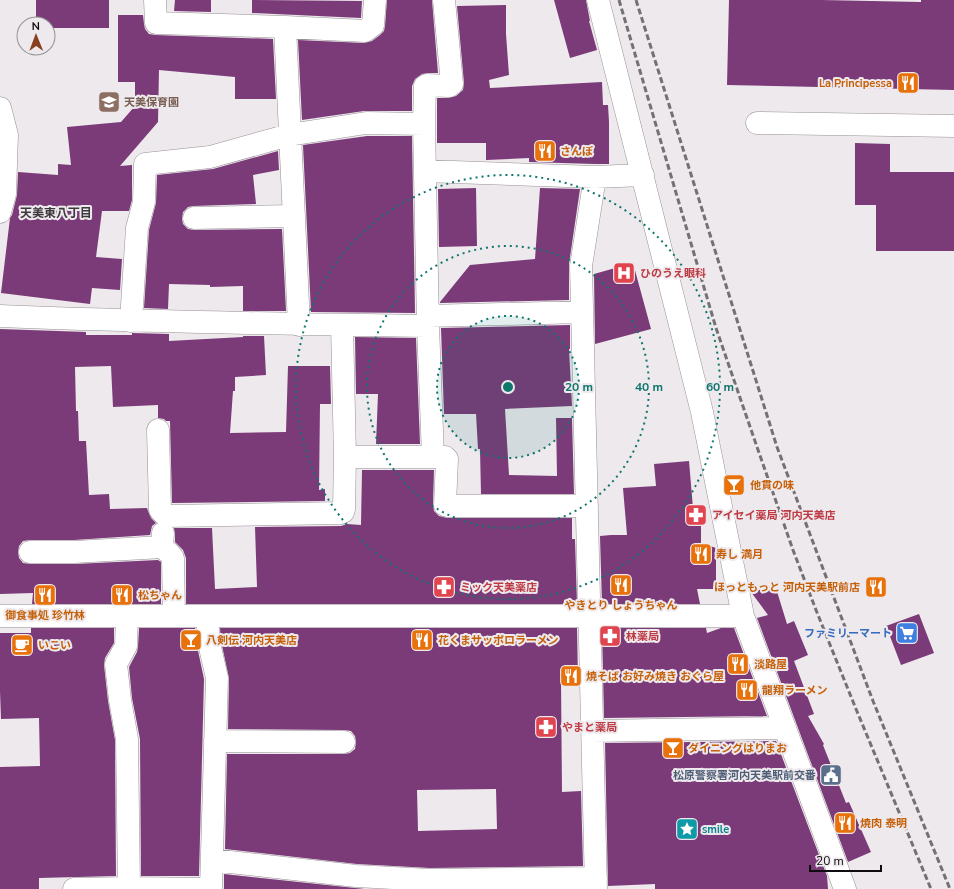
<svg xmlns="http://www.w3.org/2000/svg" width="954" height="889" viewBox="0 0 954 889" font-family="'Nunito Sans','Noto Sans JP',sans-serif">
	<rect width="100%" height="100%" fill="#eee9ed"/>
	<path fill="#7b3a78" fill-rule="evenodd" d="M 36,0 L 109,0 L 109,28 L 48,28 L 48,24 L 36,24 Z
		M 175,0 L 211,0 L 211,12 L 174,11 Z
		M 252,0 L 362,1 L 361,18 L 252,13 Z
		M 387,0 L 432,0 L 438,73 L 428,73 L 422,74 L 415,79 L 412,86 L 412,111 L 364,111 L 302,120 L 298,40 L 364,43 L 372,41 L 380,35 L 384,31 L 385,26 Z
		M 554,0 L 586,0 L 590,21 L 589,21 L 597,50 L 570,58 Z
		M 729,0 L 821,0 L 921,2 L 921,0 L 954,0 L 954,90 L 727,85 Z
		M 506,5 L 506,34 L 509,75 L 489,80 L 490,88 L 602,82 L 603,105 L 608,105 L 609,122 L 609,164 L 595,164 L 529,162 L 529,158 L 486,160 L 486,143 L 437,143 L 437,98 L 448,98 L 456,96 L 463,90 L 464,83 L 457,6 Z
		M 118,15 L 143,15 L 144,24 L 145,29 L 149,34 L 155,35 L 273,39 L 276,99 L 235,99 L 235,77 L 159,70 L 158,122 L 120,166 L 132,165 L 132,200 L 129,211 L 102,211 L 96,257 L 122,259 L 120,290 L 92,288 L 90,304 L 1,293 L 10,218 L 12,215 L 17,195 L 18,172 L 58,175 L 58,164 L 71,165 L 67,127 L 121,122 L 135,106 L 135,82 L 118,82 Z
		M 367,136 L 412,136 L 415,313 L 311,312 L 303,145 Z
		M 855,143 L 890,144 L 890,172 L 954,172 L 954,251 L 876,251 L 876,205 L 855,205 Z
		M 278,151 L 279,170 L 253,175 L 256,204 L 193,206 L 188,207 L 183,212 L 182,219 L 183,224 L 188,229 L 194,230 L 282,229 L 286,311 L 243,311 L 243,286 L 210,287 L 210,285 L 169,284 L 168,309 L 144,308 L 149,230 L 156,203 L 157,175 L 213,169 Z
		M 476,188 L 477,246 L 439,247 L 438,189 Z
		M 540,188 L 580,189 L 569,264 L 569,300 L 440,303 L 440,302 L 470,265 L 535,259 Z
		M 633,263 L 651,329 L 595,344 L 594,274 Z
		M 570,325 L 570,349 L 569,349 L 572,406 L 505,409 L 509,475 L 557,476 L 556,418 L 572,418 L 574,494 L 481,494 L 480,449 L 478,449 L 476,414 L 444,414 L 441,328 Z
		M 0,329 L 86,332 L 86,335 L 132,335 L 132,333 L 133,333 L 169,334 L 169,341 L 243,337 L 243,336 L 264,336 L 266,375 L 235,377 L 235,391 L 233,391 L 230,433 L 286,432 L 288,366 L 330,366 L 331,404 L 320,404 L 319,490 L 325,489 L 325,501 L 172,503 L 170,421 L 166,421 L 164,419 L 158,418 L 158,405 L 113,407 L 111,366 L 75,367 L 76,411 L 78,411 L 79,441 L 86,441 L 89,495 L 109,494 L 110,509 L 147,508 L 148,511 L 151,518 L 156,523 L 152,526 L 150,535 L 74,540 L 30,540 L 23,541 L 19,546 L 18,552 L 19,558 L 23,563 L 30,564 L 75,564 L 158,560 L 161,562 L 161,604 L 32,604 L 33,593 L 0,594 Z
		M 355,337 L 416,338 L 420,444 L 376,444 L 378,394 L 356,394 Z
		M 689,461 L 694,520 L 701,520 L 701,543 L 716,548 L 716,589 L 697,589 L 700,604 L 602,604 L 600,536 L 611,535 L 627,535 L 623,488 L 656,486 L 654,464 Z
		M 362,470 L 434,470 L 433,504 L 434,511 L 439,516 L 447,518 L 572,518 L 572,539 L 575,539 L 577,604 L 186,604 L 186,558 L 183,550 L 175,542 L 175,534 L 174,528 L 212,528 L 215,589 L 257,587 L 255,527 L 341,526 L 347,524 L 361,525 Z
		M 775,585 L 787,624 L 794,621 L 808,655 L 794,661 L 814,714 L 808,716 L 824,744 L 823,745 L 846,803 L 849,802 L 871,852 L 848,862 L 757,618 L 768,615 L 751,592 Z
		M 919,614 L 934,653 L 901,665 L 886,626 Z
		M 31,628 L 114,628 L 114,643 L 105,658 L 104,665 L 108,701 L 115,740 L 116,876 L 39,878 L 39,889 L 0,889 L 0,767 L 40,766 L 39,718 L 1,719 L 0,691 L 0,633 L 31,633 Z
		M 139,628 L 195,628 L 197,646 L 204,679 L 199,876 L 141,876 L 140,739 L 132,698 L 129,667 L 137,652 L 138,647 Z
		M 220,628 L 577,628 L 578,681 L 561,681 L 562,792 L 581,791 L 583,866 L 430,868 L 357,864 L 225,849 L 227,754 L 344,754 L 350,753 L 355,749 L 356,742 L 355,736 L 351,731 L 344,730 L 228,729 L 229,678 L 221,641 ZM 496,789 L 497,829 L 418,831 L 417,790 Z
		M 602,628 L 706,628 L 707,633 L 721,628 L 734,628 L 767,716 L 604,718 Z
		M 776,741 L 827,876 L 828,889 L 655,889 L 655,884 L 608,886 L 605,743 Z
		M 224,874 L 355,888 L 365,889 L 224,889 Z"/>
	<g fill="none" stroke-linecap="round" stroke-linejoin="round">
		<g stroke="#969195" stroke-width="23">
			<path id="minor" d="M 155,0 L 156,23 L 285,27 L 299,325
				M 598,0 L 702,412 L 743,616 L 845,889
				M 285,27 L 365,31 L 373,25 L 375,0
				M 0,108 L 7,135 L 5,194 L 0,212
				M 757,123 L 954,126
				M 424,124 L 425,86 L 427,85 L 449,86 L 452,84 L 444,0
				M 425,171 L 595,177 L 643,175
				M 595,177 L 581,266 L 596,889
				M 194,218 L 294,216
				M 0,316 C 143,322 286,324 428,326 L 424,124 L 366,123 L 289,135 L 210,157 L 145,164 L 144,202 L 137,228 L 131,321
				M 428,316 L 582,312
				M 428,326 L 433,457
				M 158,430 L 160,510 L 166,516 L 341,513 L 343,512 L 344,509 L 345,457 L 342,325
				M 345,457 L 445,457 L 447,459 L 445,505 L 447,506 L 587,506
				M 163,533 L 162,547 L 169,553 L 173,558 L 174,616
				M 30,552 L 74,552 L 162,547
				M 0,616 L 743,616
				M 127,616 L 126,646 L 116,664 L 120,700 L 127,739 L 129,888
				M 207,616 L 209,643 L 217,678 L 211,889
				M 592,731 L 785,728
				M 215,741 L 344,742
				M 212,860 L 356,876 L 430,880 L 596,878
				M 74,889 L 129,888 L 211,889"/>
		</g>
		<use href="#minor" stroke="#fff" stroke-width="22"/>
		<path stroke="#747174" stroke-width="3" stroke-dasharray="6 3" stroke-linecap="butt" d="M 619,0 L 716,328 L 757,447 L 793,550 L 816,610 L 856,709 L 931,889
			M 636,0 L 777,447 L 873,701 L 950,889"/>
	</g>
	<circle cx="508" cy="387" r="71" fill="#0f766e" fill-opacity=".12"/>
	<g fill="none" stroke="#0f766e" stroke-width="2" stroke-dasharray="2 4">
		<circle cx="508" cy="387" r="71"/>
		<circle cx="508" cy="387" r="141"/>
		<circle cx="508" cy="387" r="212"/>
	</g>
	<defs>
		<g id="restaurant-square" transform="scale(1.15)"><rect x="-9" y="-9" width="18" height="18" rx="4" fill="#e8710a" stroke="#eee9ed"/><path d="M-5-6h1v4h1v-4h1v4h1v-4h1v5L-1.5 .5V6h-2V.5L-5-1ZM5-6V6H3V1.5H1.5Q1.5-4 5-6Z" fill="#fff"/></g>
		<g id="school-square" transform="scale(1.15)"><rect x="-9" y="-9" width="18" height="18" rx="4" fill="#8d6e63" stroke="#eee9ed"/><path d="M0-5L7-2L0 1L-7-2ZM-4 1L0 2.5L4 1V4Q0 6-4 4Z" fill="#fff"/></g>
		<g id="hospital-square" transform="scale(1.15)"><rect x="-9" y="-9" width="18" height="18" rx="4" fill="#e0444e" stroke="#eee9ed"/><path d="M-5-5h3v3.5h4V-5h3V5h-3V1.5h-4V5h-3Z" fill="#fff"/></g>
		<g id="bar-square" transform="scale(1.15)"><rect x="-9" y="-9" width="18" height="18" rx="4" fill="#e8710a" stroke="#eee9ed"/><path d="M-6-5H6L.8 .8V4.5H3.5V6h-7V4.5H-.8V.8Z" fill="#fff"/></g>
		<g id="pharmacy-square" transform="scale(1.15)"><rect x="-9" y="-9" width="18" height="18" rx="4" fill="#e0444e" stroke="#eee9ed"/><path d="M-2-6h4v4h4v4h-4v4h-4v-4h-4v-4h4Z" fill="#fff"/></g>
		<g id="supermarket-square" transform="scale(1.15)"><rect x="-9" y="-9" width="18" height="18" rx="4" fill="#3f7fe0" stroke="#eee9ed"/><path d="M-6-5.5h2.5l.6 2H6L4.5 2H-2.5L-4.4-4H-6ZM-1.5 3.2a1.3 1.3 0 1 0 .1 0ZM3 3.2a1.3 1.3 0 1 0 .1 0Z" fill="#fff"/></g>
		<g id="cafe-square" transform="scale(1.15)"><rect x="-9" y="-9" width="18" height="18" rx="4" fill="#e8710a" stroke="#eee9ed"/><path d="M-5.5-4.5H6V0H3Q3 3.5 0 3.5H-2.5Q-5.5 3.5-5.5 0ZM3-3.2v2h1.7v-2ZM-6 4.5H4V6H-6Z" fill="#fff"/></g>
		<g id="civic-square" transform="scale(1.15)"><rect x="-9" y="-9" width="18" height="18" rx="4" fill="#5c6f8a" stroke="#eee9ed"/><path d="M-.6-6.5H3V-4.5H.6V-3L4-1V1h2V6H-6V1h2V-1L-.6-3ZM-1.2 2.5V6h2.4V2.5Z" fill="#fff"/></g>
		<g id="sight-square" transform="scale(1.15)"><rect x="-9" y="-9" width="18" height="18" rx="4" fill="#0f9aa8" stroke="#eee9ed"/><path d="M0-6L1.8-2.2L6-1.7L2.9 1.2L3.7 5.4L0 3.3L-3.7 5.4L-2.9 1.2L-6-1.7L-1.8-2.2Z" fill="#fff"/></g>
	</defs>
	<g fill-rule="evenodd">
		<use href="#restaurant-square" x="908" y="83"/>
		<use href="#school-square" x="109" y="102"/>
		<use href="#restaurant-square" x="545" y="151"/>
		<use href="#hospital-square" x="624" y="273"/>
		<use href="#bar-square" x="734" y="485"/>
		<use href="#pharmacy-square" x="696" y="515"/>
		<use href="#restaurant-square" x="701" y="554"/>
		<use href="#restaurant-square" x="621" y="585"/>
		<use href="#pharmacy-square" x="444" y="587"/>
		<use href="#restaurant-square" x="876" y="587"/>
		<use href="#restaurant-square" x="45" y="595"/>
		<use href="#restaurant-square" x="122" y="595"/>
		<use href="#supermarket-square" x="907" y="633"/>
		<use href="#pharmacy-square" x="610" y="636"/>
		<use href="#bar-square" x="191" y="640"/>
		<use href="#restaurant-square" x="422" y="640"/>
		<use href="#cafe-square" x="22" y="645"/>
		<use href="#restaurant-square" x="738" y="664"/>
		<use href="#restaurant-square" x="571" y="676"/>
		<use href="#restaurant-square" x="747" y="690"/>
		<use href="#pharmacy-square" x="546" y="727"/>
		<use href="#bar-square" x="673" y="748"/>
		<use href="#civic-square" x="831" y="775"/>
		<use href="#restaurant-square" x="845" y="823"/>
		<use href="#sight-square" x="687" y="829"/>
	</g>
	<g text-anchor="middle" dominant-baseline="central" stroke-width="4" stroke-linejoin="round" paint-order="stroke">
		<g font-size="11" font-weight="bold" fill="#c56008" stroke="#eee9ed" text-anchor="start">
			<text x="892" y="83" text-anchor="end">La Principessa</text>
			<text x="560" y="151">さんぽ</text>
			<text x="750" y="485">他貫の味</text>
			<text x="716" y="554">寿し 満月</text>
			<text x="860" y="587" text-anchor="end">ほっともっと 河内天美駅前店</text>
			<text x="138" y="595">松ちゃん</text>
			<text x="621" y="605" text-anchor="middle">やきとり しょうちゃん</text>
			<text x="45" y="615" text-anchor="middle">御食事処 珍竹林</text>
			<text x="206" y="640">八剣伝 河内天美店</text>
			<text x="438" y="640">花くまサッポロラーメン</text>
			<text x="38" y="645">いこい</text>
			<text x="754" y="664">淡路屋</text>
			<text x="586" y="676">焼そば お好み焼き おぐら屋</text>
			<text x="762" y="690">龍翔ラーメン</text>
			<text x="688" y="748">ダイニングはりまお</text>
			<text x="860" y="823">焼肉 泰明</text>
		</g>
		<g font-size="11" font-weight="bold" fill="#785e54" stroke="#eee9ed" text-anchor="start">
			<text x="124" y="102">天美保育園</text>
		</g>
		<g font-size="11" font-weight="bold" fill="#be3a42" stroke="#eee9ed" text-anchor="start">
			<text x="640" y="273">ひのうえ眼科</text>
			<text x="712" y="515">アイセイ薬局 河内天美店</text>
			<text x="460" y="587">ミック天美薬店</text>
			<text x="626" y="636">林薬局</text>
			<text x="562" y="727">やまと薬局</text>
		</g>
		<g font-size="11" font-weight="bold" fill="#366cbe" stroke="#eee9ed" text-anchor="end">
			<text x="892" y="633">ファミリーマート</text>
		</g>
		<g font-size="11" font-weight="bold" fill="#4e5e75" stroke="#eee9ed" text-anchor="end">
			<text x="816" y="775">松原警察署河内天美駅前交番</text>
		</g>
		<g font-size="11" font-weight="bold" fill="#0d838f" stroke="#eee9ed" text-anchor="start">
			<text x="702" y="829">smile</text>
		</g>
		<g font-size="12" font-weight="bold" fill="#3c383c" stroke="#eee9ed">
			<text x="56" y="213">天美東八丁目</text>
		</g>
	</g>
	<circle cx="508" cy="387" r="6" fill="#0f766e" stroke="#eee9ed" stroke-width="2"/>
	<g font-size="12" text-anchor="middle" font-weight="bold" fill="#0f766e" stroke="#eee9ed" stroke-width="4" stroke-linejoin="round" paint-order="stroke">
		<text x="579" y="391">20 m</text>
		<text x="649" y="391">40 m</text>
		<text x="720" y="391">60 m</text>
	</g>
	<g transform="translate(36 36) rotate(359)"><circle r="19" fill="#eee9ed" stroke="#949194"/>
	<path d="M0-3L7 15L0 10L-7 15Z" fill="#884021"/>
	<text y="-6" font-size="11" font-weight="bold" text-anchor="middle" fill="#0e0c0e">N</text>
	</g>
	<path d="M810 865v6h71v-6" fill="none" stroke="#0e0c0e" stroke-width="2"/>
	<text x="816" y="865" font-size="12" fill="#0e0c0e" stroke="#eee9ed" stroke-width="3" paint-order="stroke">20 m</text>
</svg>
